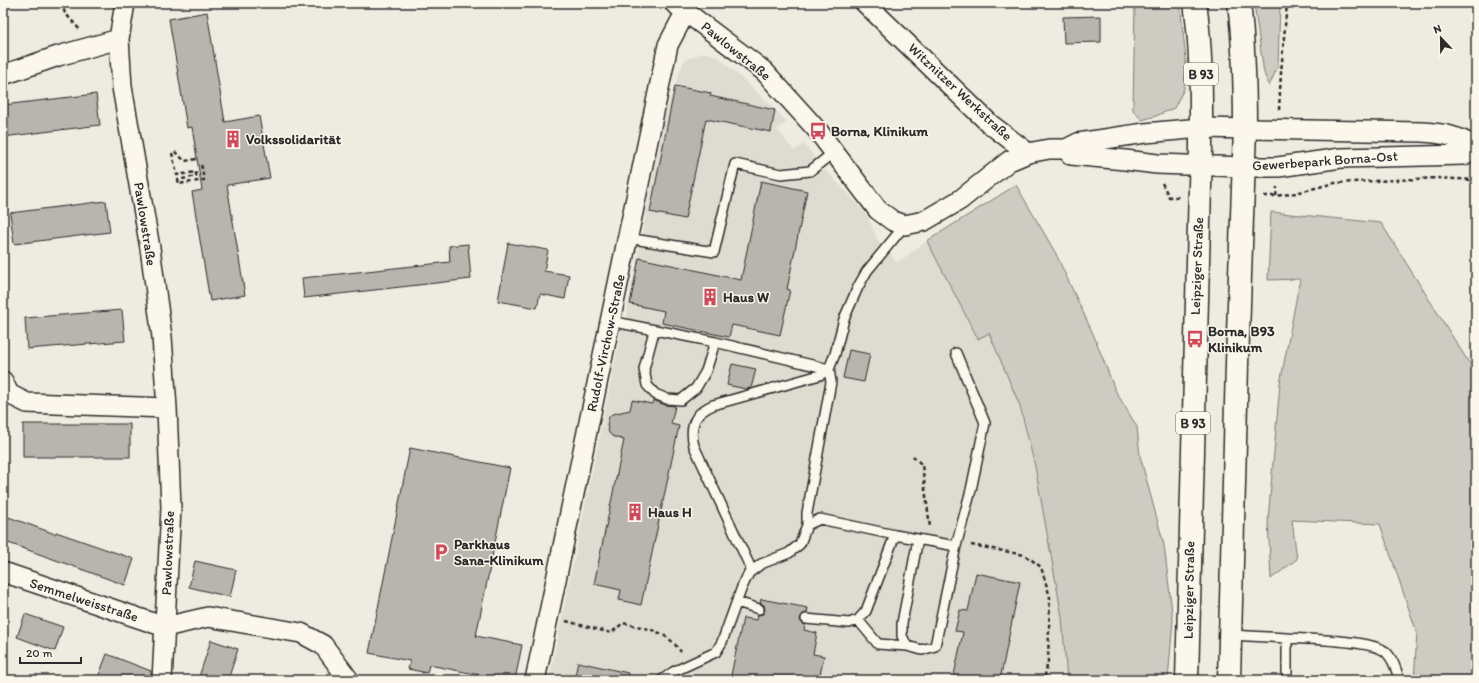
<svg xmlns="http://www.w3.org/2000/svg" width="1479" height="683" viewBox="0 0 1479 683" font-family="Itim,sans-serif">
	<rect width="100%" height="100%" fill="#eeebe0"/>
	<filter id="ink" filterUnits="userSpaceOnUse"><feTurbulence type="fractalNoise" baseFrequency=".025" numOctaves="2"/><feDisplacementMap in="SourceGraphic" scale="8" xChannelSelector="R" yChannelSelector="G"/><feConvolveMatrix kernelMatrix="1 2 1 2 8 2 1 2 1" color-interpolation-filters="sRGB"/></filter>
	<g filter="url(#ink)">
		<path fill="#dedbd1" d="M 702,53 L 708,53 L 717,56 L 769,103 L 785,120 L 787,122 L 777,129 L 794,151 L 804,144 L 824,169 L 849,194 L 868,217 L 877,239 L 897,263 L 927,241 L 978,338 L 989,333 L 1020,406 L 1035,466 L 1062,617 L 1067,680 L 549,680 L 622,328 L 626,328 L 628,306 L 666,111 L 683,63 L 687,59 Z"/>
		<path fill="#cecbc2" stroke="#7c7b76" d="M 1135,3 L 1180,3 L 1186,60 L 1184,89 L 1174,108 L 1156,116 L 1142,120 L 1133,110 Z
			M 1254,3 L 1280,3 L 1278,66 L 1269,86 L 1264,73 Z
			M 1016,185 L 1055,252 L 1094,336 L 1115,390 L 1137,427 L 1140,456 L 1164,545 L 1173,620 L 1168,680 L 1067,680 L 1062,617 L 1035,466 L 1020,406 L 989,333 L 978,339 L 927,241 Z
			M 1271,212 L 1381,223 L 1476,374 L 1476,680 L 1414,680 L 1417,633 L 1380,524 L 1292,520 L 1297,559 L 1271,579 L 1268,520 L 1280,384 L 1300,279 L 1268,280 Z"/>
		<path fill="#b8b5ae" stroke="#2b2b2b" d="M 207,12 L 225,122 L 259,116 L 270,178 L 227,185 L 245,295 L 210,301 L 192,192 L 202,190 L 192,127 L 187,128 L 169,19 Z
			M 1101,16 L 1101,42 L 1064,43 L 1063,17 Z
			M 675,86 L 711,93 L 710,96 L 775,110 L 771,132 L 706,119 L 685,219 L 650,212 Z
			M 96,94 L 100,125 L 3,137 L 3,105 Z
			M 761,181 L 807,191 L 787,289 L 790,290 L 780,335 L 732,325 L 729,337 L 662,323 L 664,311 L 630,304 L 639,258 L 741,280 Z
			M 106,201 L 110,232 L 14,244 L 10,213 Z
			M 508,243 L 548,250 L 544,271 L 569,275 L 565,299 L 540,294 L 537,308 L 498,301 Z
			M 468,244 L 471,279 L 304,298 L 302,278 L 450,262 L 449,246 Z
			M 122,310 L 125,341 L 27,349 L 25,318 Z
			M 849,350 L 870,354 L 864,382 L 843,378 Z
			M 732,364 L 756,369 L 751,388 L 746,389 L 727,385 Z
			M 632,400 L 652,404 L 653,400 L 665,405 L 675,406 L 671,424 L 679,426 L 641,605 L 619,600 L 621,590 L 594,584 L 624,440 L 612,436 L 609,433 L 607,425 L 609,417 L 612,414 L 630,410 Z
			M 23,424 L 130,424 L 130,457 L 23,457 Z
			M 410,448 L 510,468 L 476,636 L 522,645 L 515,680 L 506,680 L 429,665 L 427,673 L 408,669 L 410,661 L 369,653 Z
			M 3,515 L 55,534 L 56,532 L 134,559 L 125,585 L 3,541 Z
			M 195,561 L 236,570 L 230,597 L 189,587 Z
			M 976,573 L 1020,582 L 1000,680 L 953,680 L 963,632 L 955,631 L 960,610 L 968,611 Z
			M 761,599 L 808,608 L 807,613 L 803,614 L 800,619 L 801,622 L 805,625 L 804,630 L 817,633 L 813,654 L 824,656 L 819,680 L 730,680 L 743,618 L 757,620 L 758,615 L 763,614 L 765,610 L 764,605 L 760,603 Z
			M 25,614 L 63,627 L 55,651 L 17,637 Z
			M 211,640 L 238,649 L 228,680 L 198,680 Z
			M 107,654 L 151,671 L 151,680 L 97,680 Z
			M 578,662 L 628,673 L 627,680 L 574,680 Z"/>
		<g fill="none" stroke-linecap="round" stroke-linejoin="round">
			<g stroke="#2b2b2b" stroke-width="12">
				<path id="service" d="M 627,238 L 714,252 L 735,164 L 781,174 L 810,171 L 834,152
					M 610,321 L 715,342 L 829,369 L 831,382 L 807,513 L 807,525 L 800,544 L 789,553 L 761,564 L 749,573 L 742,587 L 722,642 L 716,652 L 673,672 L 662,680
					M 654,331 L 644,369 L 647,385 L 655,394 L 667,399 L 681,400 L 696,388 L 706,371 L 715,342
					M 807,525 L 820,519 L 895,535 L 956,546
					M 918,539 L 902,623 L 902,636 L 907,646 L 922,650 L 935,646 L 956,546 L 971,490 L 985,423 L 956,353
					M 752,571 L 694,446 C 689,426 694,413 713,405 L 820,375 L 829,369 L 835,354 L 844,319 L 858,287 L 867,271 L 905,225
					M 737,602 L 759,609
					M 806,619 L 849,623 L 858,620 L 866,611 L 895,535
					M 858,620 L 878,644 L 907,646
					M 1230,635 L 1287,638 L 1287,680
					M 1287,638 C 1307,639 1373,640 1386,652 C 1393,659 1397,671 1399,680"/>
			</g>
			<g stroke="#2b2b2b" stroke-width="22">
				<path id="minor" d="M 125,3 L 119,39 L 122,87 L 150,248 L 162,337 L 167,408 L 171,508 L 162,680
					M 674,3 L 764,71 L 818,131 L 878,210 L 893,221 L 905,225 L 924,221 L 960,200 L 1009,161 L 1028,153 L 1049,149 L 1066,149 L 1078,143 L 1145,133 L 1201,128 L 1421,132 C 1443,133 1457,136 1476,147
					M 865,3 L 990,124 L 1028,153
					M 3,75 L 58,56 L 119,39
					M 1066,149 L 1071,155 L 1125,160 L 1157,164 L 1244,167 L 1278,167 L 1341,158 L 1464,155 L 1476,147
					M 3,381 L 9,394 L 27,403 L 167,408
					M 3,572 L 165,627 L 208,617 L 301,633 L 323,645 L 349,680
					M 535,680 L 668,45 L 686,11"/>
			</g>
			<g stroke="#2b2b2b" stroke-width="25">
				<path id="primary" d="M 1187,680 L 1201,148 C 1201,100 1202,51 1195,3
					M 1229,680 L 1237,364 L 1245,128 C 1245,86 1244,45 1239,3"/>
			</g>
			<path stroke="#2b2b2b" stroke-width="2.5" stroke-dasharray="4 3" stroke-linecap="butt" d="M 61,3 L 65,13 L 80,30
				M 1279,110 L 1281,73 L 1287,3
				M 175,152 L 185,161 L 197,159
				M 172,153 L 177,175 L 196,172 L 196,176 L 178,180 L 179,184 L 204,180 L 201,163
				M 1162,183 L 1169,197 L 1179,197
				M 1264,196 L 1276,196 L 1296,193 L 1334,183 L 1437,178 L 1476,180
				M 1276,196 L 1277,187
				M 913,456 L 922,465 L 930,527
				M 971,545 L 1025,555 L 1041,567 L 1050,597 L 1048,661 L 1044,680
				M 566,621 L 611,633 L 623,623 C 648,629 666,630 681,652
				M 421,680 L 423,672"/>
			<use href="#service" stroke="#fbf7ec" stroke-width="9"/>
			<use href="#minor" stroke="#fbf7ec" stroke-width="19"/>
			<use href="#primary" stroke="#fbf7ec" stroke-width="22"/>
		</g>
	</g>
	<defs>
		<g id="bus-bare" transform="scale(1.38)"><path d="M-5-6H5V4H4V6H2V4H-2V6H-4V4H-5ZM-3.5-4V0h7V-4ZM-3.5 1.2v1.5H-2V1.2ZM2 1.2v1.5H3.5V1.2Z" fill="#d1495b" stroke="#fbf7ec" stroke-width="2.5" paint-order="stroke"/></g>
		<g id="building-bare" transform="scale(1.38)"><path d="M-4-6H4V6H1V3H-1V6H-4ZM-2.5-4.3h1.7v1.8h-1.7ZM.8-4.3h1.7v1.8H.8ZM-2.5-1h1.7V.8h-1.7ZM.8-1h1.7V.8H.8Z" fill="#d1495b" stroke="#fbf7ec" stroke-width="2.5" paint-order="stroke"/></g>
		<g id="parking-bare" transform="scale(1.38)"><path d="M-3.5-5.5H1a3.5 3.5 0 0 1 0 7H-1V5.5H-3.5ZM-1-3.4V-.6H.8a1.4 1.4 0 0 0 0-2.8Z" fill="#d1495b" stroke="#fbf7ec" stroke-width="2.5" paint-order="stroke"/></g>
	</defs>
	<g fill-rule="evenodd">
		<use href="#bus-bare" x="818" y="131"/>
		<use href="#building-bare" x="233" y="139"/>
		<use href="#building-bare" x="710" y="297"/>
		<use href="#bus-bare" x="1195" y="339"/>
		<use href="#building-bare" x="635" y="512"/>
		<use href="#parking-bare" x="441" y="552"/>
	</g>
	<g text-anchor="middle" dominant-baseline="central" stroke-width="3" stroke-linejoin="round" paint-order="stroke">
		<g fill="#fbf7ec" stroke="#696865" stroke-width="1">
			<rect x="1184" y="63" width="34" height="22" rx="3"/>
			<rect x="1176" y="412" width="34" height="22" rx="3"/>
		</g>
		<g font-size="13" font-weight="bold" fill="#2b2b2b">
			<text x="1201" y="74">B 93</text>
			<text x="1193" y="423">B 93</text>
		</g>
		<g font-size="14" fill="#2b2b2b" stroke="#fbf7ec">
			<text transform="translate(736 51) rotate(39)">Pawlowstraße</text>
			<text transform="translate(960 92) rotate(43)">Witznitzer Werkstraße</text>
			<text transform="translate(1325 161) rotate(-4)">Gewerbepark Borna-Ost</text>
			<text transform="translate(145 224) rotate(81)">Pawlowstraße</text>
			<text transform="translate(1197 266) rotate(-88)">Leipziger Straße</text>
			<text transform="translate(606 343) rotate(-78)">Rudolf-Virchow-Straße</text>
			<text transform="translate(168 553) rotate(-88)">Pawlowstraße</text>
			<text transform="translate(1189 590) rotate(-89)">Leipziger Straße</text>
			<text transform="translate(84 600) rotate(18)">Semmelweisstraße</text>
		</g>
		<g font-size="14" font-weight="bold" fill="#2b2b2b" stroke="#fbf7ec" text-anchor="start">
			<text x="831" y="131">Borna, Klinikum</text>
			<text x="246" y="139">Volkssolidarität</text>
			<text x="723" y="297">Haus W</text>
			<text x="1208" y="331">Borna, B93<tspan x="1208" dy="16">Klinikum</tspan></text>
			<text x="648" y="512">Haus H</text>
			<text x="454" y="544">Parkhaus<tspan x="454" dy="16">Sana-Klinikum</tspan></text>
		</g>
	</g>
	<rect width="1479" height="683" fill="none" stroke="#fbf7ec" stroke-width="16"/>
	<rect x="8" y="8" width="1463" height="667" fill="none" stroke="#2b2b2b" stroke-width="1.5" filter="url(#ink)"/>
	<g transform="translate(1441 38) rotate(338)" stroke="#fbf7ec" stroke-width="3" paint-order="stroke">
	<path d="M0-3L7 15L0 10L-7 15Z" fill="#2b2b2b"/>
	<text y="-6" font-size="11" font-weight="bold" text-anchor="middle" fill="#2b2b2b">N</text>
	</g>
	<path d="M20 657v6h61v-6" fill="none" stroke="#2b2b2b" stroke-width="2"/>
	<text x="26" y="657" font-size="12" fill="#2b2b2b" stroke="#fbf7ec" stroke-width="3" paint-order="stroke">20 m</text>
</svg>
